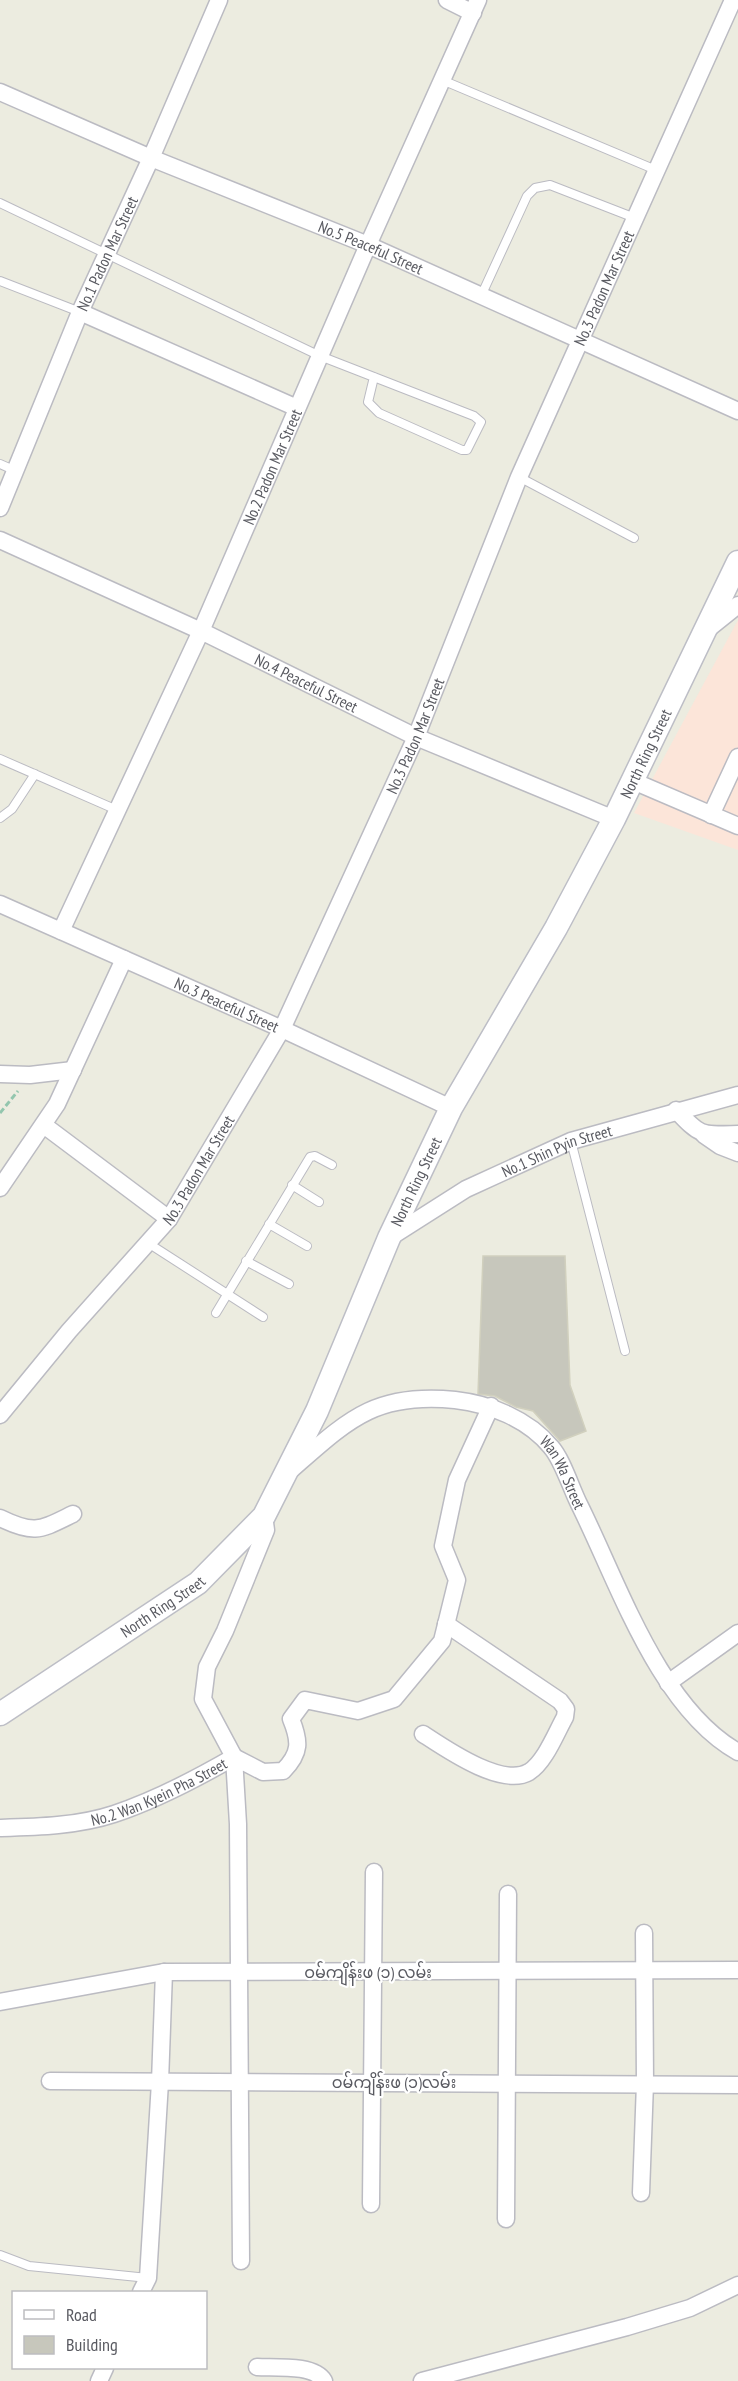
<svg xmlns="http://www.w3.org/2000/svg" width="738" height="2381" viewBox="0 0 738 2381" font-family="'PT Sans Narrow','Noto Sans Myanmar',sans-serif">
	<rect width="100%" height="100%" fill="#ecece0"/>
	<path fill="#fce5d9" d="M 738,620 L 738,850 L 634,813 Z"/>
	<path fill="#c7c7bc" stroke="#d1d0be" stroke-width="1.5" d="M 483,1256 L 565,1256 L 570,1385 L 586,1431 L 560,1441 L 533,1411 L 516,1407 L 495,1396 L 478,1394 Z"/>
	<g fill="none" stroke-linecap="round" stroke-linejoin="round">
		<g stroke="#bbbbc2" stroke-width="10">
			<path id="lane" d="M 442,80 L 656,170
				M 0,203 L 320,356 L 474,416 L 481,422 L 467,450 L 462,450 L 379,413 L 368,402 L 374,377
				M 0,281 L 80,312
				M 481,296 L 527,196 L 535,188 L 550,185 L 635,218
				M 0,464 L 16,471
				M 519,477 L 634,538
				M 0,759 L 117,810
				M 0,818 L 12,809 L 35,774
				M 571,1141 L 625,1351
				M 292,1185 L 319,1202
				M 269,1224 L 307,1246
				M 148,1243 L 263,1317
				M 246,1261 L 289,1284
				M 216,1313 L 310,1157 L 315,1156 L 332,1165
				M 0,2255 L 29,2266 L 148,2278"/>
		</g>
		<g stroke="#bbbbc2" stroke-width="19">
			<g id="street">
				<path d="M 447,0 L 473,13"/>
				<path id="s1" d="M 0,92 L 151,158 L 368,245 L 738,411"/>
				<path d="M 80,312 L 297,408"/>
				<path id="s2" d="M 0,508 L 80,312 L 151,158 L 219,0"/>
				<path id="s3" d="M 0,540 L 201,631 L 416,737 L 614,819"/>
				<path d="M 708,629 L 738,605"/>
				<path d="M 633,781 L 738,826"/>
				<path d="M 711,815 L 738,757"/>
				<path id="s4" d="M 0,904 L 282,1029 L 451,1108"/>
				<path id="s5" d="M 61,931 L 201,631 L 368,245 L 478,0"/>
				<path d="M 0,1074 L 30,1075 L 73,1070"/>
				<path d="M 676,1110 C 701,1137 702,1135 738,1134"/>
				<path d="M 45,1126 L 169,1219"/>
				<path d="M 704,1135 L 720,1146 L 738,1153"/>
				<path d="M 0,1188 L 57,1104 L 124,959"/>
				<path id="s6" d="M 389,1238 L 466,1189 L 571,1141 L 738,1095"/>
				<path id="s7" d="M 0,1415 L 69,1331 L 169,1219 L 282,1029 L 416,737 L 519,477 L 733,0"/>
				<path id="s8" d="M 292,1469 C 348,1420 375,1392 455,1400 C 490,1404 528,1419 551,1447 C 562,1459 571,1488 579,1504 C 618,1582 659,1708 738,1752"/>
				<path d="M 0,1518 C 35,1535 40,1530 73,1514"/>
				<path d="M 668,1683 L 738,1633"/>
				<path d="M 423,1734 C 446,1749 502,1788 529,1772 C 545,1762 556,1733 565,1717 L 566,1709 L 560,1701 L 446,1624"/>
				<path id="s9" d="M 0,1828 C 37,1827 78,1826 114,1814 C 156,1800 196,1779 234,1757 L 203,1699 L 207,1667 L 225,1631 L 266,1530 L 264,1516"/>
				<path d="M 0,2002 L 164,1972 L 738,1970"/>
				<path d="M 50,2081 L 738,2085"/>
				<path d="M 641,2193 L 645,2083 L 644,1933"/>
				<path d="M 371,2204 L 374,1872"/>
				<path d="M 506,2219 L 508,1894"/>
				<path d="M 241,2261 L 238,1824 L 234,1757 L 263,1772 L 283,1771 C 301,1753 300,1741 291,1719 L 305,1700 L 358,1711 L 394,1699 L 442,1641 L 457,1580 L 443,1546 L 457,1480 L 491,1406"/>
				<path d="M 141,2292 L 148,2278 L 160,2082 L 164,1972"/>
				<path d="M 257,2367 C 275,2368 314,2364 324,2381"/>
				<path d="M 99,2381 L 105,2368"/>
				<path d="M 422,2381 L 627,2327 L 690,2308 L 738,2285"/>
			</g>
		</g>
		<g stroke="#bdbec6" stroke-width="25">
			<g id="secondary">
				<path id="s10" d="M 0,1714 L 198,1583 L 264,1516 L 317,1411 L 389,1238 L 451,1108 L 556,928 L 614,819 L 738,562"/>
			</g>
		</g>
		<path stroke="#93c6ae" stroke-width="3" stroke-dasharray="6 3" stroke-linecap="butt" d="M 0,1113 L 18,1091"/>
		<use href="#lane" stroke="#fff" stroke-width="8"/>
		<use href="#street" stroke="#fff" stroke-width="16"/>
		<use href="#secondary" stroke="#fff" stroke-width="22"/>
	</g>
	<g text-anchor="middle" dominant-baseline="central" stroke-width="4.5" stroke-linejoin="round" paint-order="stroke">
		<g font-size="16" fill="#595a61" stroke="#fff">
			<text stroke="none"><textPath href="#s1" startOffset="402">No.5 Peaceful Street</textPath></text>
			<text stroke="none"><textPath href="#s2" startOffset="276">No.1 Padon Mar Street</textPath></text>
			<text stroke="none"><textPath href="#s7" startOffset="1288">No.3 Padon Mar Street</textPath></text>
			<text stroke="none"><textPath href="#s5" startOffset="510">No.2 Padon Mar Street</textPath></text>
			<text stroke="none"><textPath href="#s3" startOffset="338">No.4 Peaceful Street</textPath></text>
			<text stroke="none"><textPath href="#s7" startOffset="802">No.3 Padon Mar Street</textPath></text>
			<text stroke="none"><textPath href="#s10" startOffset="1185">North Ring Street</textPath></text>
			<text stroke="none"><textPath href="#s4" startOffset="248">No.3 Peaceful Street</textPath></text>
			<text stroke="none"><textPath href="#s6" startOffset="190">No.1 Shin Pyin Street</textPath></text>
			<text stroke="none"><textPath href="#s7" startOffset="316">No.3 Padon Mar Street</textPath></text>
			<text stroke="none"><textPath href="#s10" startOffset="699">North Ring Street</textPath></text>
			<text stroke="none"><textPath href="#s8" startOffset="322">Wan Wa Street</textPath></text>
			<text stroke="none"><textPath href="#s10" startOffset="195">North Ring Street</textPath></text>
			<text stroke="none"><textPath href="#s9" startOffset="165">No.2 Wan Kyein Pha Street</textPath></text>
			<text x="368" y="1972">ဝမ်ကျိန်းဖ (၁) လမ်း</text>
			<text x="394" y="2082">ဝမ်ကျိန်းဖ (၁)လမ်း</text>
		</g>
	</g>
	<rect x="12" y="2291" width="195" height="78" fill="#ffffff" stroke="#bdbdc0" stroke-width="1.5"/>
	<rect x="24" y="2310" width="30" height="9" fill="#ffffff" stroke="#bdbdc0" stroke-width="1.5"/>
	<text x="66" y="2321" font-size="18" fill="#595a61">Road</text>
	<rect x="24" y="2336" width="30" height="18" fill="#c7c7bc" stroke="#bdbdc0" stroke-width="1.5"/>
	<text x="66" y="2351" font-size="18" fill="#595a61">Building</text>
</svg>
